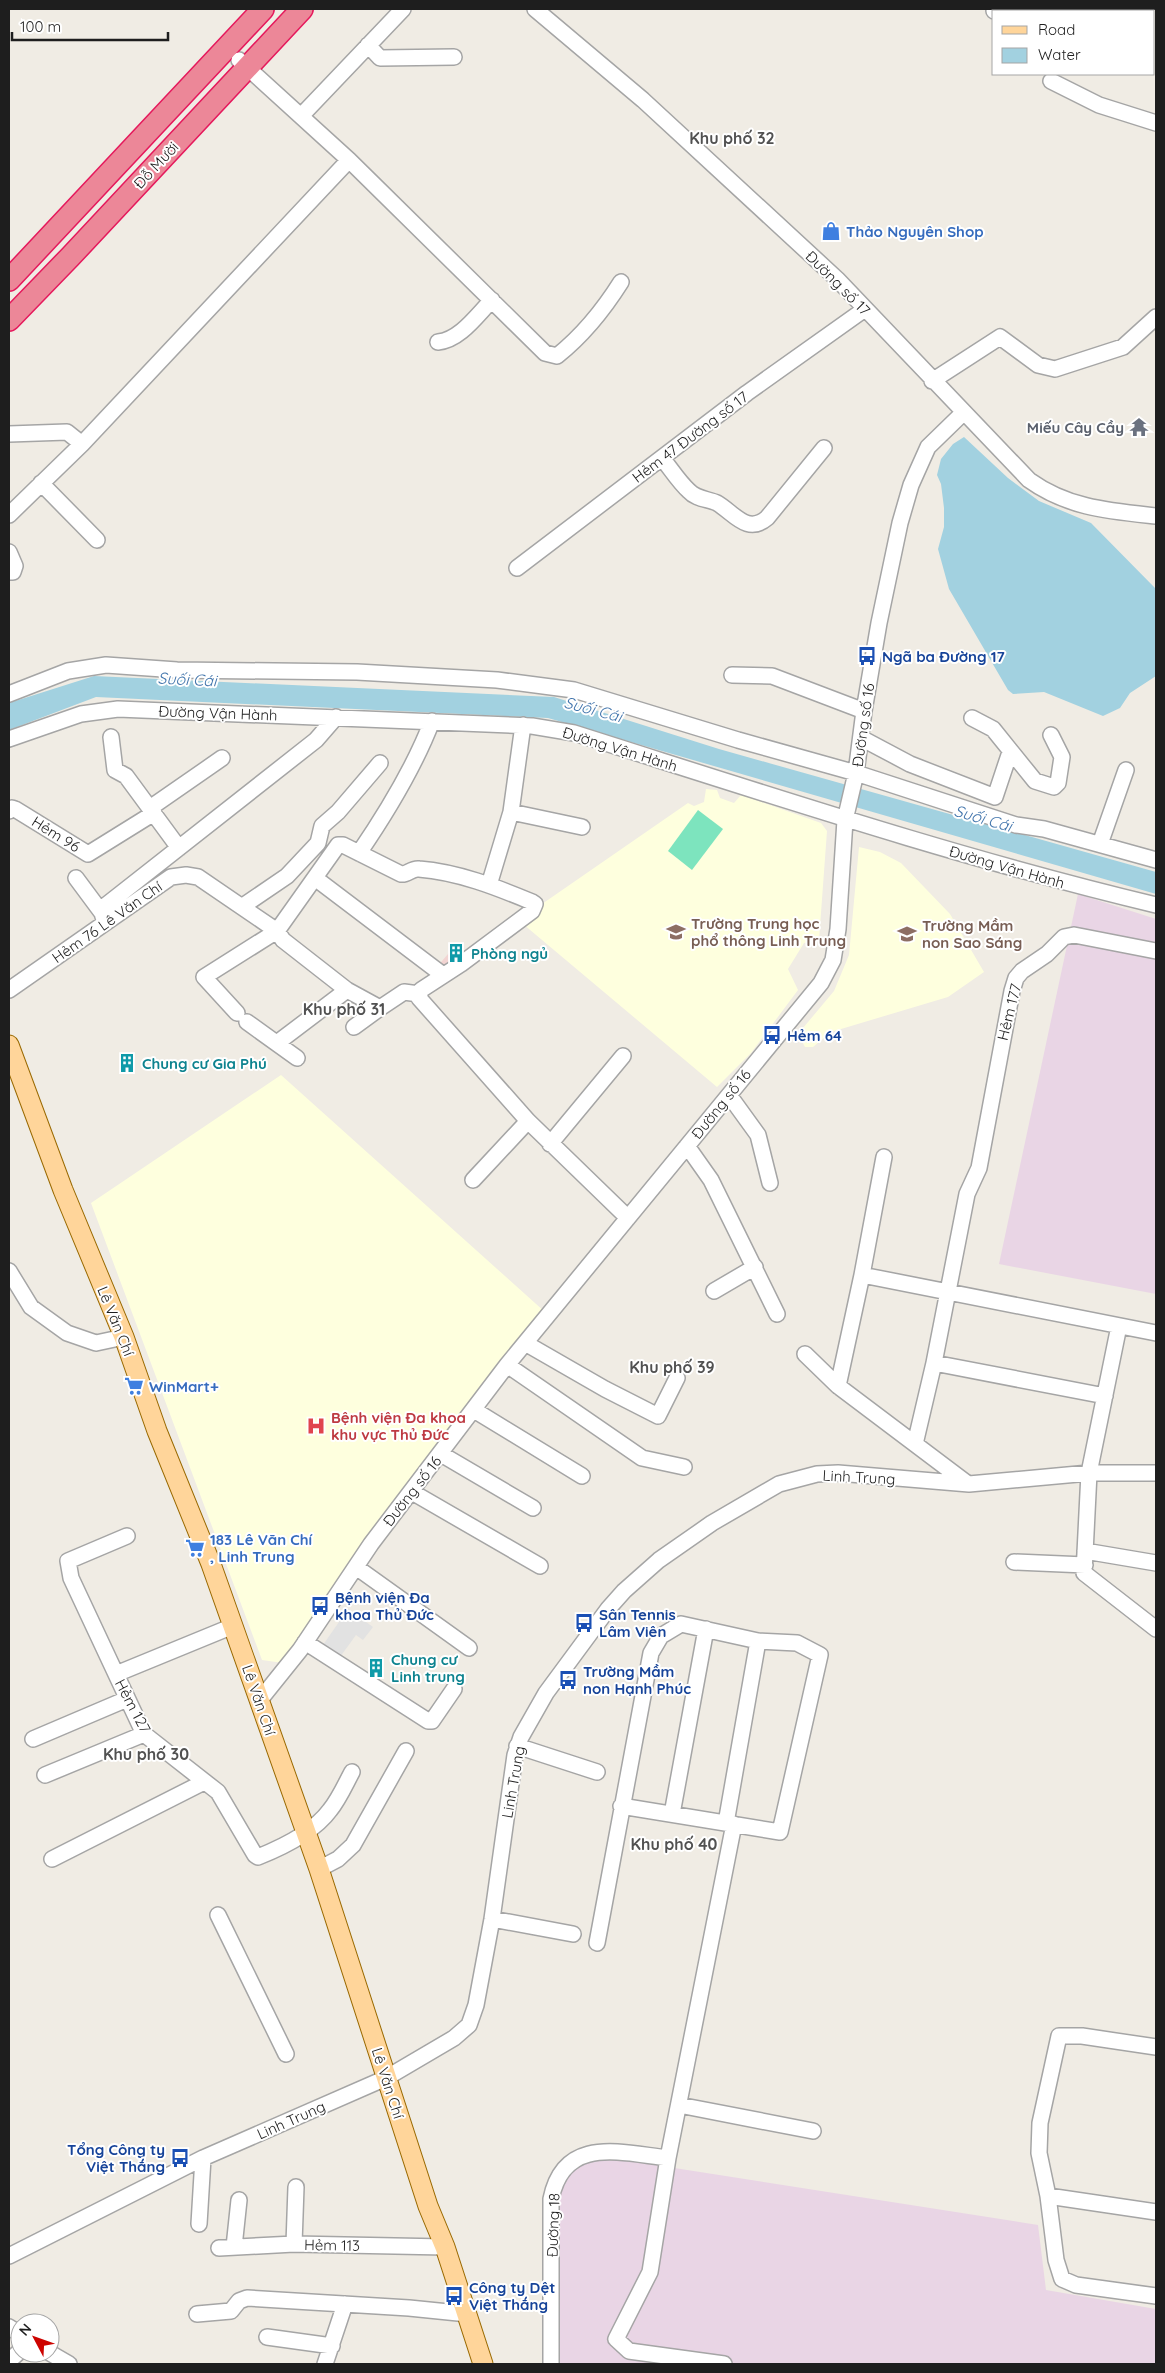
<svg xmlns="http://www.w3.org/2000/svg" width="1165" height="2373" viewBox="0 0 1165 2373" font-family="Quicksand,sans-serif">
	<rect width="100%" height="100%" fill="#f0ece4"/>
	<path fill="#f2d4d2" d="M 454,947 L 468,956 L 459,964 L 436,968 Z"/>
	<path fill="#e9d5e5" d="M 1078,894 L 1156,919 L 1156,1294 L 999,1264 Z
		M 604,2157 L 1038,2225 L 1046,2290 L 1156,2309 L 1156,2364 L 555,2364 L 554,2193 L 578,2165 Z"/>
	<path fill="#feffde" d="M 706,789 L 717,790 L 720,798 L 734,803 L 741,795 L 821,823 L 827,831 L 819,940 L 804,943 L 788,969 L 798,990 L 751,1053 L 717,1087 L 523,924 L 542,904 L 688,803 L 694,806 L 704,802 Z
		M 859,847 L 880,852 L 901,863 L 950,914 L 984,972 L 948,997 L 831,1032 L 813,1047 L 805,1047 L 798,1034 L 834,991 L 849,955 Z
		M 281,1075 L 545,1312 L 283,1663 L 262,1660 L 91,1203 Z"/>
	<path fill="#7de4be" d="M 698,810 L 723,829 L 692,870 L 668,851 Z"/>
	<path fill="#e2e2e2" d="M 348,1609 L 373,1627 L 363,1640 L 356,1635 L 340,1657 L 323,1645 Z"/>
	<path fill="#a2d1e0" d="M 964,437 L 1008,478 L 1039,501 L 1091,523 L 1156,589 L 1156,676 L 1130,693 L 1120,708 L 1103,716 L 1044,692 L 1013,694 L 1008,690 L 949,589 L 938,549 L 944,527 L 944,508 L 941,484 L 937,475 L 941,459 L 953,444 Z
		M 94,676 L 554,697 L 719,749 L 1156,872 L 1156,894 L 548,718 L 96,697 L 9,730 L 9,703 Z"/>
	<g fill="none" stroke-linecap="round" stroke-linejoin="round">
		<g stroke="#a5a5a5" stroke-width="18">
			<path id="minor" d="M 535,9 L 643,100 L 837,279 L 1029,480 C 1068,508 1109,511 1156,516
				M 1117,9 L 1134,9
				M 994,11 L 996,9
				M 1056,11 L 1057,9
				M 368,45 L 380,58 L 454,57
				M 239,60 L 349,160 L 545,353 L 557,356 C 582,336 604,309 621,282
				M 1051,81 L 1099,105 L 1156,123
				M 301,116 L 403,9
				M 438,342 C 460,340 477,315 492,300
				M 932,381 L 1000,337 L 1038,365 L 1055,369 L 1123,347 L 1156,317
				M 9,434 L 67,432 L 82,444
				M 662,458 C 671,469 679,482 689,491 C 696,499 708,499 717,503 C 734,513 747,535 767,518 L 824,448
				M 41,483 L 97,540
				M 9,515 L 82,444 L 349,160
				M 9,552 L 15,566 L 13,572 L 9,572
				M 517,568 L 747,393 L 865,309
				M 732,675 L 772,676 L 864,711
				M 9,694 L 68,671 L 106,665 L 177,670 L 357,672 L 497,680 L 574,690 L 738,740 L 856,773 L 1016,825 L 1044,829 L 1156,860
				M 972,718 L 993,729 L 1035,781 L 1054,787 L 1058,783 L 1062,757 L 1051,735
				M 111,737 L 115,770 L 126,776 L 179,848
				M 861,738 L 910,764 L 995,797 L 1010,752
				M 9,739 L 81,714 L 118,709 L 532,726 L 574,733 C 767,794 959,858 1156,905
				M 150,808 L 222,758
				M 9,811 L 12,808 L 15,809 L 88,854 L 154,813
				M 511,812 L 582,827
				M 1100,844 L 1126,770
				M 359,853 C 387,812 414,768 432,721
				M 76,878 L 102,913
				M 315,878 L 443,975
				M 489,885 L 511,812 L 523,725
				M 243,906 L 287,876 L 318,843 L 322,826 L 338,812 L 380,763
				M 105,923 L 102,913 L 105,906 L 316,740 L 336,717
				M 9,990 L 171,877 L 186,875 L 198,877 L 277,931 L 283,940 L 347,990 L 380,1008 L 404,992 L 419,994
				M 237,1013 L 204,977 L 277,931 L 338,845 L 343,845 L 401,874 C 408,875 411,868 419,869 C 458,872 496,887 532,902 L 535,904 L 532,911 L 461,964 L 421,990 L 419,998 L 528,1121 L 628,1218
				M 247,1022 L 297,1058
				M 354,1027 L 380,1008
				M 277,1043 L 347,990
				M 729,1095 L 758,1135 L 770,1183
				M 550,1144 L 623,1056
				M 687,1146 L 711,1180 L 777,1314
				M 473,1180 L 528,1121
				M 9,1271 L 31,1307 L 67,1333 L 96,1343 L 124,1337
				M 862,1275 L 1156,1333
				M 714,1291 L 755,1267
				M 1119,1326 L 1089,1473 L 1084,1573 L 1156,1629
				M 525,1343 L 605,1389 L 658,1416 L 677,1378
				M 805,1354 L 838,1386 L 968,1484
				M 934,1363 L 1105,1396
				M 507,1365 L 642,1458 L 684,1467
				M 838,1386 L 862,1275 L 884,1157
				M 474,1410 L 582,1476
				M 915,1444 L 934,1363 L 967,1194 L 979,1168 L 1012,991 L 1016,978 L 1022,971 L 1047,954 L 1064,937 L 1074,935 L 1156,951
				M 441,1454 L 533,1508
				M 412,1492 L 540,1566
				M 127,1536 L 68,1561 L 71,1578 L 144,1734 L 218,1792 L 255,1855 L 258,1857 C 283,1847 314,1832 330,1810 C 339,1799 345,1785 352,1772
				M 1085,1551 L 1156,1563
				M 1014,1562 L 1085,1565
				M 356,1567 L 469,1648
				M 305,1642 L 428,1721 L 432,1721 L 454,1689
				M 116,1674 L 233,1626
				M 259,1701 L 300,1650 L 371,1544 L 507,1365 L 821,983 L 833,960 L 838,929 L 845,820 L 856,773 L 864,711 L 879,623 L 900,523 L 911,485 L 928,447 L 963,413
				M 33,1739 L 127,1699
				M 517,1746 L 597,1772
				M 45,1775 L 144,1734
				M 672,1814 L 706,1629
				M 726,1823 L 758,1641
				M 52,1859 L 204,1782
				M 319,1869 L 338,1859 L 353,1845 L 406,1751
				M 218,1915 L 286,2054
				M 492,1919 L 573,1934
				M 597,1943 L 651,1653 L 661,1636 L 681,1624 L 758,1641 L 797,1643 L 820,1655 L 780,1832 L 621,1806
				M 1156,2047 L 1082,2036 L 1059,2036 L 1040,2123 L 1039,2153 L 1048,2196 L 1056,2260 L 1062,2279 L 1076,2285 L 1156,2296
				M 679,2105 L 813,2131
				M 1048,2196 L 1156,2212
				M 199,2224 L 203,2158
				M 294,2244 L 296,2187
				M 234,2247 L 239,2200
				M 219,2248 L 294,2244 L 445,2247
				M 9,2256 L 203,2158 L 386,2078 L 454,2038 L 469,2025 L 476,2005 L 492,1919 L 515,1755 L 521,1737 L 546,1693 L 608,1609 L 624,1591 L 659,1560 L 712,1523 L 779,1484 L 817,1474 L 838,1473 L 969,1484 L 1089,1473 L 1156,1473
				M 197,2314 L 231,2311 L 239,2301 L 247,2298 L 409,2308 L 468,2314
				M 9,2327 L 20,2334
				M 267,2337 L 332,2346
				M 50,2353 L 69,2364
				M 9,2361 L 20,2351
				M 325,2364 L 345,2304
				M 551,2364 L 551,2199 C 564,2135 621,2153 668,2158
				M 724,2364 L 629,2351 L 616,2339 L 650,2272 L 668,2158 L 734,1824"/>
		</g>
		<g stroke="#996900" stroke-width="21">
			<path id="major" d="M 9,1045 L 63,1190 L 124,1337 L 157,1431 L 211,1564 L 319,1869 L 428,2206 L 445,2247 L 483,2364"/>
		</g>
		<g stroke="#e5195c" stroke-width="24">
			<path id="highway" d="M 9,280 L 263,9
				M 9,320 L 70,257 L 302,9"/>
		</g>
		<use href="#minor" stroke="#fff" stroke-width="15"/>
		<use href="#major" stroke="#ffd59a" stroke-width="19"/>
		<use href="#highway" stroke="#ec8798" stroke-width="21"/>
	</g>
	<defs>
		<g id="shop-bare" transform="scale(1.5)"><path d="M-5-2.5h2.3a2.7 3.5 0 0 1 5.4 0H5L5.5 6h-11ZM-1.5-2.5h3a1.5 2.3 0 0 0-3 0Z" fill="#3f7fe0" stroke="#fff" stroke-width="2.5" paint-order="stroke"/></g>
		<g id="temple-bare" transform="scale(1.5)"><path d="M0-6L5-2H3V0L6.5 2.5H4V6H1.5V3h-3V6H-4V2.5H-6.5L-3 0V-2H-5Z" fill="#6b7280" stroke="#fff" stroke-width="2.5" paint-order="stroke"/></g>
		<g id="bus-bare" transform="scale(1.5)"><path d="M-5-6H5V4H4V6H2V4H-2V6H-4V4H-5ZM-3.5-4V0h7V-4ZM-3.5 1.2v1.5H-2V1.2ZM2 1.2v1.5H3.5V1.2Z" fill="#1a4fb4" stroke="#fff" stroke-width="2.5" paint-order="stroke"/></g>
		<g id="school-bare" transform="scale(1.5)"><path d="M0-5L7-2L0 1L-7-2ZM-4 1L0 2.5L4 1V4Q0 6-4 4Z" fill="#8d6e63" stroke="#fff" stroke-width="2.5" paint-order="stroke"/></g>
		<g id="building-bare" transform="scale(1.5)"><path d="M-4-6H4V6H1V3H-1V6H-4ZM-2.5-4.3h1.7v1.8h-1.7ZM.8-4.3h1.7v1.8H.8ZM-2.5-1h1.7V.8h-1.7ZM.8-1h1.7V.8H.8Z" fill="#0f9aa8" stroke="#fff" stroke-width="2.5" paint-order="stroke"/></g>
		<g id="supermarket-bare" transform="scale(1.5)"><path d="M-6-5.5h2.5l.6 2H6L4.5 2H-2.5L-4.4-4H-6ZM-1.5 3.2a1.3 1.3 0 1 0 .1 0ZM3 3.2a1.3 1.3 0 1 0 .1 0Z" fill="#3f7fe0" stroke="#fff" stroke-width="2.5" paint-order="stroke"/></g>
		<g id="hospital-bare" transform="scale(1.5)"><path d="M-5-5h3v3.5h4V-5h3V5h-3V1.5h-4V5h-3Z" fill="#e0444e" stroke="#fff" stroke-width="2.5" paint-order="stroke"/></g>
	</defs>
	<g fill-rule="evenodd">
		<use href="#shop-bare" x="831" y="231"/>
		<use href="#temple-bare" x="1139" y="427"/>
		<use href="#bus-bare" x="867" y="656"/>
		<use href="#school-bare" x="676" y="932"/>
		<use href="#school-bare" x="907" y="934"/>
		<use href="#building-bare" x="456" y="953"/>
		<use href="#bus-bare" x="772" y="1035"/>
		<use href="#building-bare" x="127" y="1063"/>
		<use href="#supermarket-bare" x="134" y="1386"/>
		<use href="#hospital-bare" x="316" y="1426"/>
		<use href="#supermarket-bare" x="195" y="1548"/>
		<use href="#bus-bare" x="320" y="1606"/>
		<use href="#bus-bare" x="584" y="1623"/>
		<use href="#building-bare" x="376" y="1668"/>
		<use href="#bus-bare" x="568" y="1680"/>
		<use href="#bus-bare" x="180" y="2158"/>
		<use href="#bus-bare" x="454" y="2296"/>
	</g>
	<g text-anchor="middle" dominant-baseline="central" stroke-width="4" stroke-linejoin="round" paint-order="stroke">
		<g font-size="15" fill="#1e1e1e" stroke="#fff">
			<text transform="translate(156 165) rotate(-47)">Đỗ Mười</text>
			<text transform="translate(838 283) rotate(45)">Đường số 17</text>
			<text transform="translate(690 437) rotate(-37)">Hẻm 47 Đường số 17</text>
			<text transform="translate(218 713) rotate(2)">Đường Vận Hành</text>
			<text transform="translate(863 725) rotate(-82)">Đường số 16</text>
			<text transform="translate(620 749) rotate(17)">Đường Vận Hành</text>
			<text transform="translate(56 834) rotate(32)">Hẻm 96</text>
			<text transform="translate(1007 867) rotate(16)">Đường Vận Hành</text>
			<text transform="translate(107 922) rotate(-35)">Hẻm 76 Lê Văn Chí</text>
			<text transform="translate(1009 1012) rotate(-76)">Hẻm 177</text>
			<text transform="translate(721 1104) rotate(-51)">Đường số 16</text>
			<text transform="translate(116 1321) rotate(68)">Lê Văn Chí</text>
			<text transform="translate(859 1477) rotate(3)">Linh Trung</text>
			<text transform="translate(412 1491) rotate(-52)">Đường số 16</text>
			<text transform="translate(259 1700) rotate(71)">Lê Văn Chí</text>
			<text transform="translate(133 1706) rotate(62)">Hẻm 127</text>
			<text transform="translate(513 1782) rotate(-80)">Linh Trung</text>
			<text transform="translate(388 2083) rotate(72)">Lê Văn Chí</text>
			<text transform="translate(291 2120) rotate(-24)">Linh Trung</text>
			<text transform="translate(553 2225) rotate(-88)">Đường 18</text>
			<text transform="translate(332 2245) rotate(1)">Hẻm 113</text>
		</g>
		<g font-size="15" font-weight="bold" fill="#366cbe" stroke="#fff" text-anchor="start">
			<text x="846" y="231">Thảo Nguyên Shop</text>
			<text x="149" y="1386">WinMart+</text>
			<text x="210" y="1539">183 Lê Văn Chí<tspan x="210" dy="17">, Linh Trung</tspan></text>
		</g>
		<g font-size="15" font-weight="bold" fill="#5b616d" stroke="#fff" text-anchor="end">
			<text x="1124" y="427">Miếu Cây Cầy</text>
		</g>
		<g font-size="15" font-weight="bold" fill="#164399" stroke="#fff" text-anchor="start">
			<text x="882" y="656">Ngã ba Đường 17</text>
			<text x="787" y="1035">Hẻm 64</text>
			<text x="335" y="1597">Bệnh viện Đa<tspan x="335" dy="17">khoa Thủ Đức</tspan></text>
			<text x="599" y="1614">Sân Tennis<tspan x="599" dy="17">Lâm Viên</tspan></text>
			<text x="583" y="1671">Trường Mầm<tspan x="583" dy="17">non Hạnh Phúc</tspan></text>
			<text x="165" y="2149" text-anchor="end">Tổng Công ty<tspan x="165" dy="17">Việt Thắng</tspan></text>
			<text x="469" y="2287">Công ty Dệt<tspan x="469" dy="17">Việt Thắng</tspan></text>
		</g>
		<g font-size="15" font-weight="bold" fill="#785e54" stroke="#fff" text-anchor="start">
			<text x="691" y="923">Trường Trung học<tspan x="691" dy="17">phổ thông Linh Trung</tspan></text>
			<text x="922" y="925">Trường Mầm<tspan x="922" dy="17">non Sao Sáng</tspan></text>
		</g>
		<g font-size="15" font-weight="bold" fill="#0d838f" stroke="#fff" text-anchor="start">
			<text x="471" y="953">Phòng ngủ</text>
			<text x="142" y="1063">Chung cư Gia Phú</text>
			<text x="391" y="1659">Chung cư<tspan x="391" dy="17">Linh trung</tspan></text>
		</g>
		<g font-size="15" font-weight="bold" fill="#be3a42" stroke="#fff" text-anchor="start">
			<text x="331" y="1417">Bệnh viện Đa khoa<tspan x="331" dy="17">khu vực Thủ Đức</tspan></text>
		</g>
		<g font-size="16" font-weight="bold" fill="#515151" stroke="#fff">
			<text x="732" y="138">Khu phố 32</text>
			<text x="344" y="1009">Khu phố 31</text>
			<text x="672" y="1367">Khu phố 39</text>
			<text x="146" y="1754">Khu phố 30</text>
			<text x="674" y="1844">Khu phố 40</text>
		</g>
		<g font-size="16" font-style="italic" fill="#4275ac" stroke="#fff">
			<text transform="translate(187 679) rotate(3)">Suối Cái</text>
			<text transform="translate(593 709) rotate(15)">Suối Cái</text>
			<text transform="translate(983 818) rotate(16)">Suối Cái</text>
		</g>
	</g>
	<rect width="1165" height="2373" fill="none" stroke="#1e1e1e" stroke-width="20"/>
	<rect x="992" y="10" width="162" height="65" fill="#ffffff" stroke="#a5a5a5"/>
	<rect x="1002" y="26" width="25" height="8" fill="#ffd59a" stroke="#a5a5a5"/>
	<text x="1038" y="35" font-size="15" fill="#1e1e1e">Road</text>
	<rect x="1002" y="48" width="25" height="15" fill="#a2d1e0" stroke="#a5a5a5"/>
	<text x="1038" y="60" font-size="15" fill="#1e1e1e">Water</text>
	<g transform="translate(35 2338) rotate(311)"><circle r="24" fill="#ffffff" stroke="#a5a5a5"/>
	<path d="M0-4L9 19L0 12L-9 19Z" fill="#cd0400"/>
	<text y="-8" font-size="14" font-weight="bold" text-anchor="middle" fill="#1e1e1e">N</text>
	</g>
	<path d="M12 32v8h156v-8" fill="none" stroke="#1e1e1e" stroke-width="2.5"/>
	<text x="20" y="32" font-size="15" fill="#1e1e1e" stroke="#ffffff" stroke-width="4" paint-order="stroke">100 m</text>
</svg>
